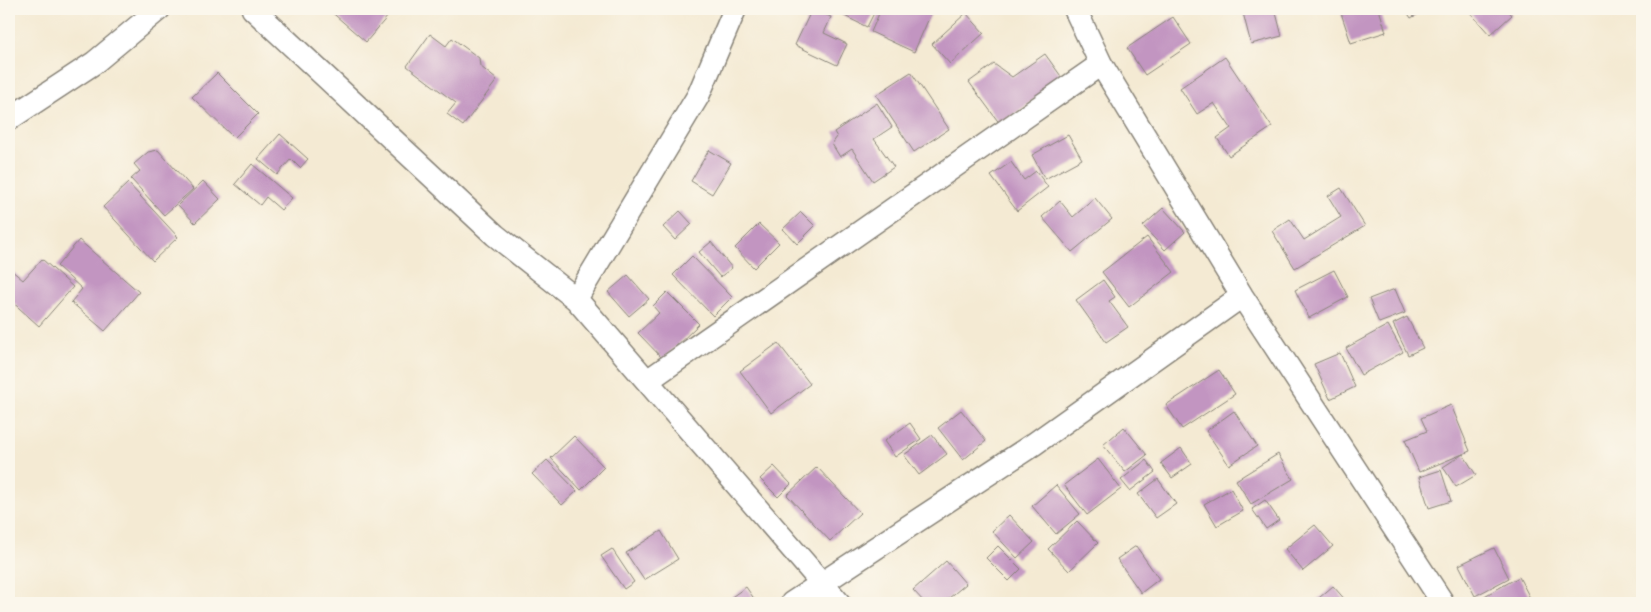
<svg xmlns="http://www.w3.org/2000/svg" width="1651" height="612" viewBox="0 0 1651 612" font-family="'Gochi Hand',sans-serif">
	<rect width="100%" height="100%" fill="#fbf7ec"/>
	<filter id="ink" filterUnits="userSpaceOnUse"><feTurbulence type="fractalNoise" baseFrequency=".02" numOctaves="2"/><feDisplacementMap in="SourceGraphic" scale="10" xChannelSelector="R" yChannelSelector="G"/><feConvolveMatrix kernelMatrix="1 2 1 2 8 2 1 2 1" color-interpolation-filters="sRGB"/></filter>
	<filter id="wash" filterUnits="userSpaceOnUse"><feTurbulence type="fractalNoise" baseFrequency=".0096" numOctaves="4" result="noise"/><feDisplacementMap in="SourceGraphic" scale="20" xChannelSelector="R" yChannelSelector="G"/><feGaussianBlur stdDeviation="1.12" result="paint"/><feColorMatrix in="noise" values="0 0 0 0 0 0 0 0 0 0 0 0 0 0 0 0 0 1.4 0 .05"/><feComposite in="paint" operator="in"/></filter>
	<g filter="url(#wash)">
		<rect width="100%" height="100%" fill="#f4ead3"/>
		<g id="blocks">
			<path fill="#c295c1" d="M 328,9 L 394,9 L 366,42 Z
				M 812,9 L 831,17 L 824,33 L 847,44 L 837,65 L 795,45 Z
				M 830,9 L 876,9 L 867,27 Z
				M 881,9 L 933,9 L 914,52 L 871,32 Z
				M 1242,9 L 1275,9 L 1282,36 L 1251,44 Z
				M 1344,9 L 1379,9 L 1386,32 L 1351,43 L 1340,10 Z
				M 1405,9 L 1427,9 L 1411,18 Z
				M 1467,9 L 1507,9 L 1512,15 L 1490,35 Z
				M 966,13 L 984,33 L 950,64 L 932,44 Z
				M 1173,17 L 1191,44 L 1145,75 L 1127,48 Z
				M 430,34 L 446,46 L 452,38 L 479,58 L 480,66 L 497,80 L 463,126 L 447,114 L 456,103 L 407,66 Z
				M 1045,54 L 1063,79 L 1000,124 L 969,82 L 994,64 L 1012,77 Z
				M 1225,57 L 1272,127 L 1229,156 L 1217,138 L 1231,128 L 1214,103 L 1197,114 L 1180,88 Z
				M 911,72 L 949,129 L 914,152 L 876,95 Z
				M 217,73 L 258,114 L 234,138 L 192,97 Z
				M 877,103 L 892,127 L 874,139 L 894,167 L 873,181 L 852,149 L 840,157 L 832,144 L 837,137 L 834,132 Z
				M 280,134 L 308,159 L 300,168 L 291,159 L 277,175 L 258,159 Z
				M 1068,135 L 1082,159 L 1045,179 L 1032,155 Z
				M 158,150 L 193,189 L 164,215 L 131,179 L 140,171 L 134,164 L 148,152 Z
				M 709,150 L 731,163 L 712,194 L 691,181 Z
				M 1011,162 L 1024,180 L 1036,171 L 1048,187 L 1017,211 L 991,176 Z
				M 252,164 L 292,198 L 281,210 L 266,197 L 260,205 L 235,184 Z
				M 203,181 L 220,199 L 195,223 L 178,205 Z
				M 128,183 L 178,237 L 153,261 L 103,207 Z
				M 1341,188 L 1365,226 L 1295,268 L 1272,231 L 1290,219 L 1304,240 L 1341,217 L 1328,196 Z
				M 1095,198 L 1112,219 L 1072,252 L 1042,217 L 1060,201 L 1073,217 Z
				M 1163,208 L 1185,232 L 1165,250 L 1143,226 Z
				M 680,211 L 692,224 L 675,240 L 663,227 Z
				M 801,212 L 815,226 L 797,244 L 783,229 Z
				M 759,224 L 779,243 L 754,268 L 735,248 Z
				M 1147,237 L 1174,272 L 1129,307 L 1102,272 Z
				M 79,240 L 139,292 L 105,331 L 71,302 L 82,289 L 57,266 Z
				M 711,242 L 732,268 L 720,277 L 699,252 Z
				M 692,256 L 732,297 L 713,316 L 673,275 Z
				M 42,259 L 73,287 L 39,326 L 9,299 L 9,272 L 11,270 L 23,280 Z
				M 1334,270 L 1348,297 L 1309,318 L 1295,290 Z
				M 628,275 L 649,299 L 629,316 L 608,292 Z
				M 1103,280 L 1115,297 L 1109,301 L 1128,327 L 1106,342 L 1076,300 Z
				M 1395,289 L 1405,313 L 1379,323 L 1369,299 Z
				M 667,292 L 699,324 L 663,359 L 638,333 L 659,313 L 653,306 Z
				M 1407,317 L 1423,348 L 1408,355 L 1393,324 Z
				M 1388,325 L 1403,352 L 1361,375 L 1346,348 Z
				M 778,343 L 810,384 L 771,413 L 740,371 Z
				M 1340,353 L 1355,387 L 1330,399 L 1314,364 Z
				M 1219,370 L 1235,394 L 1182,429 L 1166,405 Z
				M 1451,405 L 1470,451 L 1419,472 L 1405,440 L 1427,431 L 1421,418 Z
				M 961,410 L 986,441 L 963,460 L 938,428 Z
				M 1234,411 L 1257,446 L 1229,465 L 1206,431 Z
				M 910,423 L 921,439 L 895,457 L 884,441 Z
				M 1124,427 L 1147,455 L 1125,472 L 1103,445 Z
				M 932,435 L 947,454 L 919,475 L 904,455 Z
				M 574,436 L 604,467 L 581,490 L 551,458 Z
				M 1181,448 L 1192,464 L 1172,478 L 1161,463 Z
				M 1278,454 L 1293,479 L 1251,504 L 1236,480 Z
				M 1463,454 L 1476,475 L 1456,487 L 1443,467 Z
				M 1098,459 L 1121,489 L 1087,515 L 1064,485 Z
				M 547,460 L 577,491 L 562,505 L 532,474 Z
				M 1146,460 L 1155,472 L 1130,491 L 1121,480 Z
				M 774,466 L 791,484 L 778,497 L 760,479 Z
				M 817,467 L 860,513 L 830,541 L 787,495 Z
				M 1441,470 L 1451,501 L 1429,508 L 1419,477 Z
				M 1158,479 L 1176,504 L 1156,518 L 1138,494 Z
				M 1056,485 L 1080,514 L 1056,534 L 1032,506 Z
				M 1231,489 L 1243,511 L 1217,526 L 1204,504 Z
				M 1265,500 L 1279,520 L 1266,529 L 1252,509 Z
				M 1009,515 L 1034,542 L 1017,558 L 992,531 Z
				M 1077,521 L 1098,543 L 1069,571 L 1048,549 Z
				M 1315,525 L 1333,546 L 1303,571 L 1285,549 Z
				M 661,531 L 678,559 L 644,580 L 626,553 Z
				M 998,546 L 1021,569 L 1009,581 L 986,558 Z
				M 1136,546 L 1159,579 L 1141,593 L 1117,559 Z
				M 1494,548 L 1509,578 L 1475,596 L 1459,565 Z
				M 612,549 L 634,582 L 624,589 L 601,556 Z
				M 946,561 L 966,584 L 943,603 L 925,603 L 913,590 Z
				M 1519,577 L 1530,598 L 1521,603 L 1481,603 L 1479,599 Z
				M 1333,586 L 1348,603 L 1313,603 Z
				M 746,587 L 757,603 L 723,603 Z"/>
		</g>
	</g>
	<g filter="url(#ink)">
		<use href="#blocks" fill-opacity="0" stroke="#888378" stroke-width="1"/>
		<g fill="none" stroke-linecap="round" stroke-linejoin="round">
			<g stroke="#888378" stroke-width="25">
				<path id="street" d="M 253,9 L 495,235 L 576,299 L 839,603
					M 1075,9 L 1101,64 L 1242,296 L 1443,603
					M 9,119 L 94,63 L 159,9
					M 576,299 L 698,96 L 735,9
					M 647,381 L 1101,64
					M 792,603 L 1034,444 L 1242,296"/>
			</g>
			<use href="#street" stroke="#fff" stroke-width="22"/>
		</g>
	</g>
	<rect width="1651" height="612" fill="none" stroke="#fbf7ec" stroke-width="30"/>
</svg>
